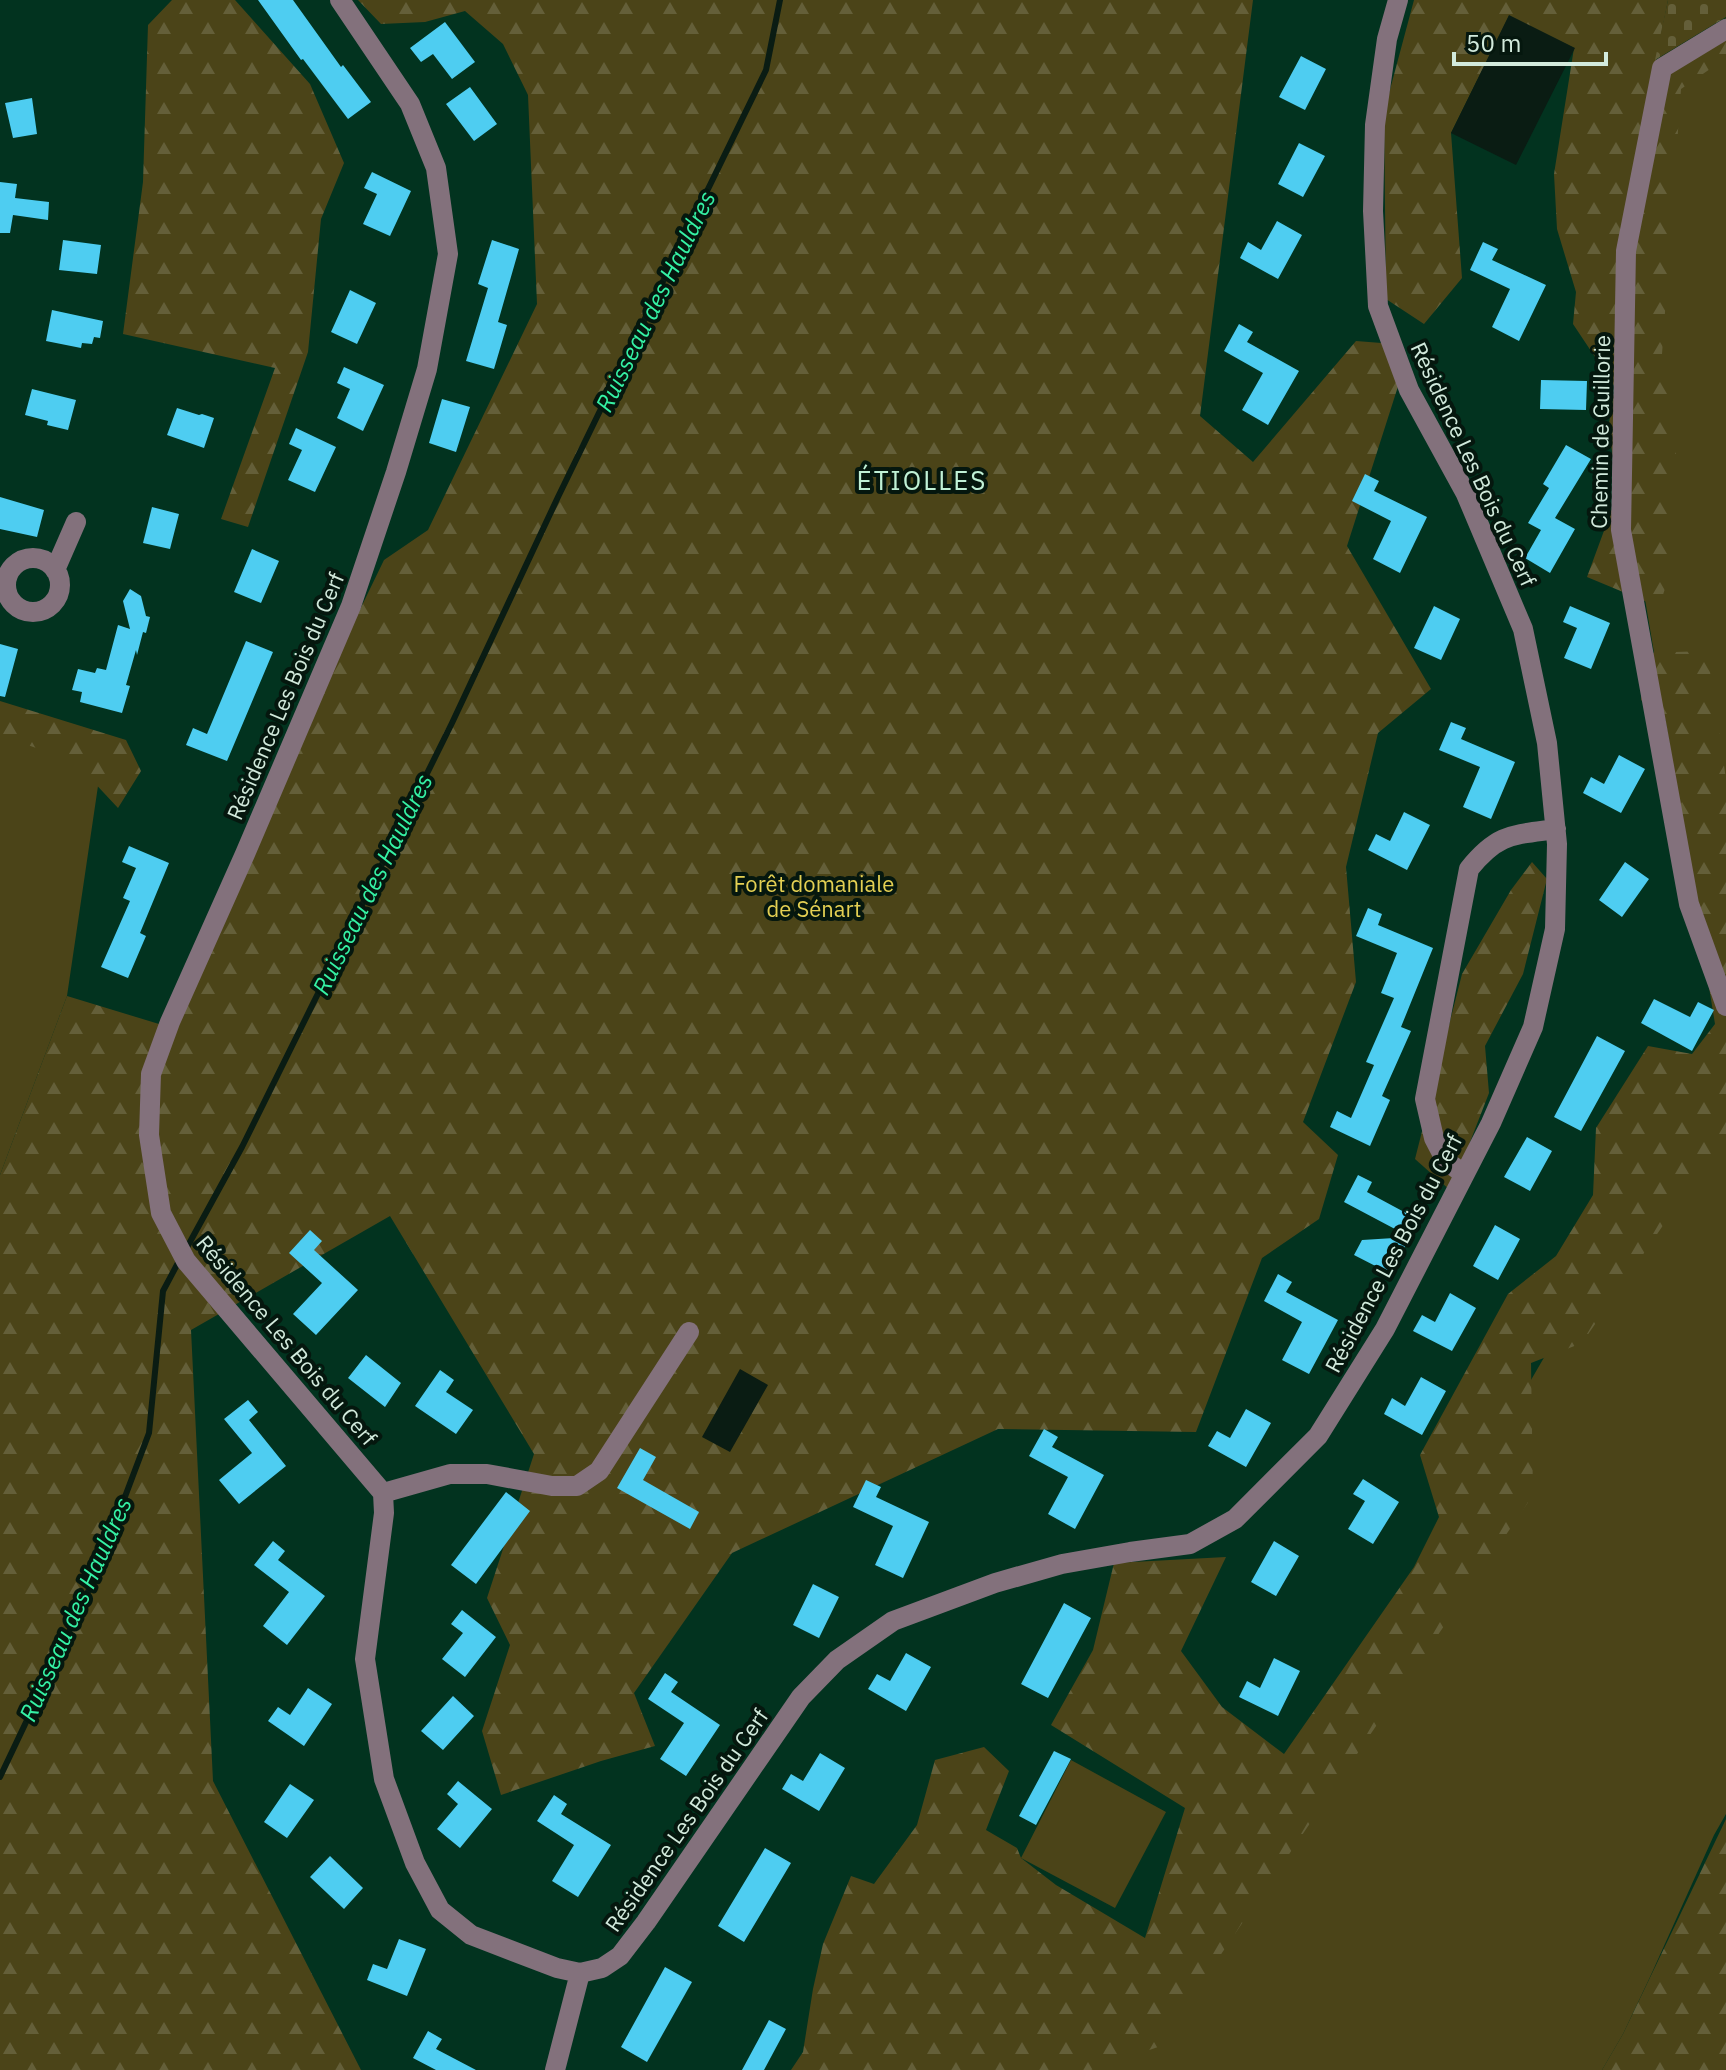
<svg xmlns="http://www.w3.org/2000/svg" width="1726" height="2070" viewBox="0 0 1726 2070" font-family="'IBM Plex Sans',sans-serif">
	<defs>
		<pattern id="forest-firs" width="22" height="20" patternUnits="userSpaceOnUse" patternTransform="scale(2)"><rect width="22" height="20" fill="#4b4418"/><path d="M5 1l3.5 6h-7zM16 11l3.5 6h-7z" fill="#645f39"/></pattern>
		<pattern id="cemetery-stones" width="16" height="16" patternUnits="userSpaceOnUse" patternTransform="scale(2)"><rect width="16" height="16" fill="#4b4418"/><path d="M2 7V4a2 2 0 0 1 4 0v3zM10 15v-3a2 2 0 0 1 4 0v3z" fill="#645f39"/></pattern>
	</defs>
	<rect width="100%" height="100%" fill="#02331f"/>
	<path fill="#4b4418" d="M 1726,41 L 1726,966 L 1692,876 L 1630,511 L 1670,74 Z
		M 0,722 L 102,759 L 67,996 L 0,1175 Z
		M 1726,1044 L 1726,1814 L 1714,1835 L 1650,1977 L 1623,2034 L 1602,2070 L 859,2070 L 1160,1956 L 1282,1809 Z
		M 1071,1760 L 1166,1812 L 1115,1908 L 1021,1858 Z"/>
	<path fill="url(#forest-firs)" d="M 172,0 L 235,0 L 310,84 L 344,163 L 321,219 L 308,352 L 248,527 L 221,519 L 275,368 L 123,334 L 143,182 L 148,25 Z
		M 358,0 L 1253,0 L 1200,416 L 1253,462 L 1356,341 L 1394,344 L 1401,377 L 1347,546 L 1431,689 L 1378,733 L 1346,867 L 1356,982 L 1303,1122 L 1338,1155 L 1319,1219 L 1262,1258 L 1196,1432 L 998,1429 L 732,1553 L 634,1693 L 655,1746 L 601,1761 L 501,1795 L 482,1731 L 510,1645 L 487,1598 L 534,1454 L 390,1216 L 191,1330 L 213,1781 L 361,2070 L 0,2070 L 0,1175 L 67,996 L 159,1024 L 384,560 L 428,530 L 537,304 L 528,95 L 503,44 L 465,11 L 425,22 L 381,24 Z
		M 1414,0 L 1668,0 L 1656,60 L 1726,18 L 1726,58 L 1681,89 L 1662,354 L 1676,449 L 1673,564 L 1659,607 L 1587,577 L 1619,490 L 1608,429 L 1615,387 L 1573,324 L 1576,292 L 1557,229 L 1554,174 L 1574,48 L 1509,16 L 1451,133 L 1462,278 L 1424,324 L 1386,299 L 1384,112 Z
		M 1707,651 L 1726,779 L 1726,1134 L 1582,1343 L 1531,1363 L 1533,1495 L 1158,2047 L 1091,2070 L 791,2070 L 803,2052 L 813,1989 L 823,1944 L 851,1876 L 874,1884 L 917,1825 L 935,1760 L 984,1747 L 1009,1771 L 986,1830 L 1017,1848 L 1021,1858 L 1056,1885 L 1145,1938 L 1185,1808 L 1051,1725 L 1093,1650 L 1114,1563 L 1226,1557 L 1181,1651 L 1222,1707 L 1284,1754 L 1414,1567 L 1439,1517 L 1420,1455 L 1508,1294 L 1556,1256 L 1593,1195 L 1596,1128 L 1648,1046 L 1692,1054 L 1715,1024 L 1666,720 L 1641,700 L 1643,653 Z
		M 0,701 L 126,740 L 141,771 L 118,808 L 75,762 L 0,735 Z
		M 1532,862 L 1547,879 L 1523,974 L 1485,1046 L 1489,1093 L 1451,1191 L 1415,1159 L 1462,974 L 1511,890 Z
		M 1726,1819 L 1726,2070 L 1602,2070 L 1623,2034 Z"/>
	<path fill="url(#cemetery-stones)" d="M 1668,0 L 1726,0 L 1726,17 L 1655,60 Z"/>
	<path fill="#0a1c13" d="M 1509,15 L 1575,48 L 1516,165 L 1451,133 Z
		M 740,1369 L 768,1385 L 730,1452 L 702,1437 Z"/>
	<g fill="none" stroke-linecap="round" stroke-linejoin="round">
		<path stroke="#0a1c13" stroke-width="6" d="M 185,1251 L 242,1147 L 452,723 L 558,497 L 766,70 L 780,0
			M 0,1777 L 94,1579 L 149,1433 L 163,1291 L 179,1261"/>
	</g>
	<path fill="#4ecdf1" d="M 258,0 L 293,0 L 341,67 L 343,65 L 371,102 L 348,119 L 303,59 L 301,60 Z
		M 445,22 L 475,62 L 452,79 L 433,54 L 421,62 L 410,48 Z
		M 1301,56 L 1326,69 L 1305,110 L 1279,97 Z
		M 470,87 L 497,124 L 474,141 L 446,104 Z
		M 32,98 L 37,134 L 13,138 L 5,103 Z
		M 1299,143 L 1325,156 L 1303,197 L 1278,184 Z
		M 372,172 L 411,191 L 390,236 L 363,224 L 377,194 L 364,188 Z
		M 0,182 L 17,184 L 15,198 L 49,202 L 48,220 L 13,215 L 10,233 L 0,233 Z
		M 1277,221 L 1302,235 L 1278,279 L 1240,258 L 1248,242 L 1261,250 Z
		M 63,240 L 101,245 L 97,274 L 59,270 Z
		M 492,240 L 519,249 L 498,322 L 507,325 L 494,369 L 466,361 L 488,288 L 478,284 Z
		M 1483,242 L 1498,249 L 1492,260 L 1546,285 L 1519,341 L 1492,327 L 1510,289 L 1470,270 Z
		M 350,290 L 376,303 L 357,344 L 331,332 Z
		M 52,310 L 103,321 L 100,338 L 94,337 L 92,344 L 82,343 L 81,348 L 46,341 Z
		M 1239,324 L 1253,332 L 1247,342 L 1299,371 L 1268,425 L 1242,410 L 1263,373 L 1224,351 Z
		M 344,367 L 384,385 L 363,431 L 337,418 L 350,389 L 337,383 Z
		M 1541,380 L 1587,381 L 1586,410 L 1540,409 Z
		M 32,389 L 76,400 L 68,430 L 47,425 L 48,421 L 25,415 Z
		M 442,399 L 470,407 L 456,452 L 429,443 Z
		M 177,408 L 199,415 L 202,414 L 214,418 L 204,448 L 167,435 Z
		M 296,428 L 336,447 L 315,492 L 288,480 L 302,450 L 289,444 Z
		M 1566,445 L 1591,459 L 1555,518 L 1575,529 L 1550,573 L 1525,558 L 1541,530 L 1528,523 L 1549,488 L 1543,484 Z
		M 1365,474 L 1379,481 L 1374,491 L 1427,517 L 1400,573 L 1373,559 L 1391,521 L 1352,501 Z
		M 0,497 L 44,510 L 37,537 L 0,529 Z
		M 152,507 L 179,514 L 170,549 L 143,543 Z
		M 252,549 L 279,561 L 261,603 L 234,592 Z
		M 130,589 L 141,596 L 146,616 L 150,617 L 146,633 L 143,632 L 137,655 L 136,650 L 126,685 L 130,686 L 122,713 L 80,702 L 82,692 L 72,690 L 78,669 L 95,673 L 97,668 L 106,670 L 118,625 L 130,629 L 123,601 Z
		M 1434,606 L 1460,619 L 1441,660 L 1414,648 Z
		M 1570,606 L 1610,623 L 1591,669 L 1564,658 L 1577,628 L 1563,622 Z
		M 246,641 L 273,652 L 227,761 L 186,745 L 193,728 L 207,734 Z
		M 0,644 L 18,649 L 5,697 L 0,696 Z
		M 1451,722 L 1466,728 L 1461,739 L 1515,762 L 1491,819 L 1463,807 L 1480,767 L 1439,750 Z
		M 1619,755 L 1645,769 L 1621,813 L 1583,793 L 1591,777 L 1604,784 Z
		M 1404,812 L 1430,825 L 1407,870 L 1368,850 L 1376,834 L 1390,841 Z
		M 129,846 L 169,863 L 140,933 L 146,936 L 128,978 L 101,967 L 130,901 L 123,898 L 136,868 L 122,862 Z
		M 1625,862 L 1649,879 L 1622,917 L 1599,900 Z
		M 1368,908 L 1382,914 L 1378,925 L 1433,948 L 1401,1027 L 1411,1031 L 1382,1096 L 1390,1100 L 1370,1146 L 1330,1127 L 1337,1111 L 1351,1118 L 1374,1065 L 1366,1062 L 1394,998 L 1381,993 L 1397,953 L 1356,936 Z
		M 1654,999 L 1690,1017 L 1698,1002 L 1714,1010 L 1692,1051 L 1641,1023 Z
		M 1597,1036 L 1625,1051 L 1581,1131 L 1554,1117 Z
		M 1527,1137 L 1552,1151 L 1530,1191 L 1504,1177 Z
		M 1358,1175 L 1372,1182 L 1367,1192 L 1419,1220 L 1410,1237 L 1344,1202 Z
		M 1495,1225 L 1520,1239 L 1498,1280 L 1473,1266 Z
		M 310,1230 L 322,1241 L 314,1250 L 358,1290 L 316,1335 L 293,1314 L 322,1283 L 289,1253 Z
		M 1410,1237 L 1391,1274 L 1354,1255 L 1362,1240 Z
		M 1278,1274 L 1292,1282 L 1286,1292 L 1338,1320 L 1309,1374 L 1282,1360 L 1302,1322 L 1264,1301 Z
		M 1450,1293 L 1476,1308 L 1452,1351 L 1413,1331 L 1422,1315 L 1435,1322 Z
		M 366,1355 L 401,1383 L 385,1407 L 348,1378 Z
		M 440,1370 L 454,1380 L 446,1392 L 473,1410 L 456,1434 L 415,1406 Z
		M 1421,1377 L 1446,1391 L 1422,1435 L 1384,1414 L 1392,1398 L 1405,1406 Z
		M 248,1400 L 258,1412 L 249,1420 L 286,1466 L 239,1504 L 219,1480 L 252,1453 L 224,1419 Z
		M 1246,1409 L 1271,1423 L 1246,1467 L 1208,1446 L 1217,1431 L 1230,1438 Z
		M 1044,1429 L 1058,1437 L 1052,1447 L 1104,1475 L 1075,1529 L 1048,1514 L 1068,1477 L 1029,1456 Z
		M 640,1448 L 656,1457 L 643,1480 L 699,1512 L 690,1529 L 617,1488 Z
		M 1363,1479 L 1399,1502 L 1373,1544 L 1348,1529 L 1365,1501 L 1353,1494 Z
		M 866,1480 L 881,1487 L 876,1497 L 929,1522 L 903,1578 L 875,1565 L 893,1526 L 853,1507 Z
		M 506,1492 L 530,1511 L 476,1584 L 451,1565 Z
		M 273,1541 L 285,1551 L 278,1560 L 325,1596 L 287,1645 L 263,1626 L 289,1592 L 254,1565 Z
		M 1274,1541 L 1299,1556 L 1276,1596 L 1251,1582 Z
		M 813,1584 L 839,1597 L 819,1638 L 793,1625 Z
		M 1064,1603 L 1091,1618 L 1048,1698 L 1021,1684 Z
		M 462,1610 L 496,1637 L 465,1677 L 442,1659 L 463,1633 L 451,1624 Z
		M 906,1653 L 931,1667 L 906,1711 L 868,1689 L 877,1674 L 890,1681 Z
		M 1274,1658 L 1300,1671 L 1278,1716 L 1239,1697 L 1247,1681 L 1260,1688 Z
		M 665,1673 L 678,1682 L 671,1692 L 720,1725 L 686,1776 L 660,1759 L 684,1723 L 648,1699 Z
		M 308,1688 L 332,1704 L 304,1746 L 268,1721 L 278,1707 L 290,1715 Z
		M 453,1696 L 474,1716 L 443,1750 L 421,1731 Z
		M 1054,1751 L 1071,1759 L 1036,1825 L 1019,1816 Z
		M 820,1753 L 845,1768 L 819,1811 L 782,1789 L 791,1774 L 803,1781 Z
		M 458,1781 L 492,1809 L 460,1848 L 437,1829 L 458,1804 L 447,1794 Z
		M 290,1784 L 314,1800 L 287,1838 L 264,1822 Z
		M 554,1795 L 567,1804 L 561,1814 L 611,1845 L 578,1897 L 552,1881 L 574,1845 L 537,1821 Z
		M 765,1848 L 791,1863 L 744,1942 L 718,1926 Z
		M 330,1856 L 363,1888 L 344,1909 L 310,1877 Z
		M 399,1939 L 426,1949 L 407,1996 L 367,1980 L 373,1964 L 387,1969 Z
		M 665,1967 L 692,1982 L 647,2062 L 621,2047 Z
		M 769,2020 L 786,2029 L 764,2070 L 742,2070 Z
		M 428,2031 L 442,2039 L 436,2049 L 476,2070 L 436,2070 L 413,2058 Z"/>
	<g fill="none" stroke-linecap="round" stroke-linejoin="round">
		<path stroke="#83717c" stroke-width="20" d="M 340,0 L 410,104 L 436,168 L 448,254 L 427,369 L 396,472 L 351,606 L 245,854 L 170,1022 L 151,1074 L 149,1135 L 161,1213 L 186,1261 L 383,1493 L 384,1513 L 365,1659 L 384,1779 L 415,1863 L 440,1910 L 471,1935 L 557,1968 L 580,1973 L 602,1968 L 620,1956 L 646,1922 L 801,1697 L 837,1660 L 893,1621 L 995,1583 L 1062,1564 L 1130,1552 L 1190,1544 L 1235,1519 L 1318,1436 L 1385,1329 L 1491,1123 L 1533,1027 L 1555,929 L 1557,844 L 1547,743 L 1523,629 L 1466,494 L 1409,390 L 1378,306 L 1373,211 L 1375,125 L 1387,39 L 1398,0
			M 1726,29 L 1662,68 L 1626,251 L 1621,530 L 1689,904 L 1726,1006
			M6 585a27 27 0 1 1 54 0a27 27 0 1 1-54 0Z
			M 55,570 L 76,522
			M 1464,1174 L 1446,1161 L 1434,1138 L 1425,1099 L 1469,869 C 1498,833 1513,835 1556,829
			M 383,1493 L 450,1474 L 487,1474 L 552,1486 L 577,1486 L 599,1471 L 689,1332
			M 555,2070 L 580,1973"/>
	</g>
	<g text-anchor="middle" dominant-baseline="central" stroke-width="8" stroke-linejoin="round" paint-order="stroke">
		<g font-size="22" fill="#d2eadc" stroke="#05170e">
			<text transform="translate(1600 432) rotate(-89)">Chemin de Guillorie</text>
			<text transform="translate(1474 464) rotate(65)">Résidence Les Bois du Cerf</text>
			<text transform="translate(285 696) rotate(-67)">Résidence Les Bois du Cerf</text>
			<text transform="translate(1393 1253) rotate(-62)">Résidence Les Bois du Cerf</text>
			<text transform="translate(287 1340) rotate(50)">Résidence Les Bois du Cerf</text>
			<text transform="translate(686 1820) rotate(-55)">Résidence Les Bois du Cerf</text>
		</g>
		<g font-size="22" fill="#e4d053" stroke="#05170e">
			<text x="814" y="883">Forêt domaniale<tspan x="814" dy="25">de Sénart</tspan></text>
		</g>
		<g font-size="24" font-style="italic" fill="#35f2a5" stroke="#05170e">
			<text transform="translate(655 301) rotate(-64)">Ruisseau des Hauldres</text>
			<text transform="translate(372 884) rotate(-64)">Ruisseau des Hauldres</text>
			<text transform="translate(75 1609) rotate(-66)">Ruisseau des Hauldres</text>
		</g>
		<g font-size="26" letter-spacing="2" fill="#c0f1d6" stroke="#05170e">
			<text x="922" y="480">ÉTIOLLES</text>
		</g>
	</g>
	<path d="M1454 52v12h152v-12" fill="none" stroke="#d2eadc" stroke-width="4"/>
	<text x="1466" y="52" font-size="24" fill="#d2eadc" stroke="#05170e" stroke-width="6" paint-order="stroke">50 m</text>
</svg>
